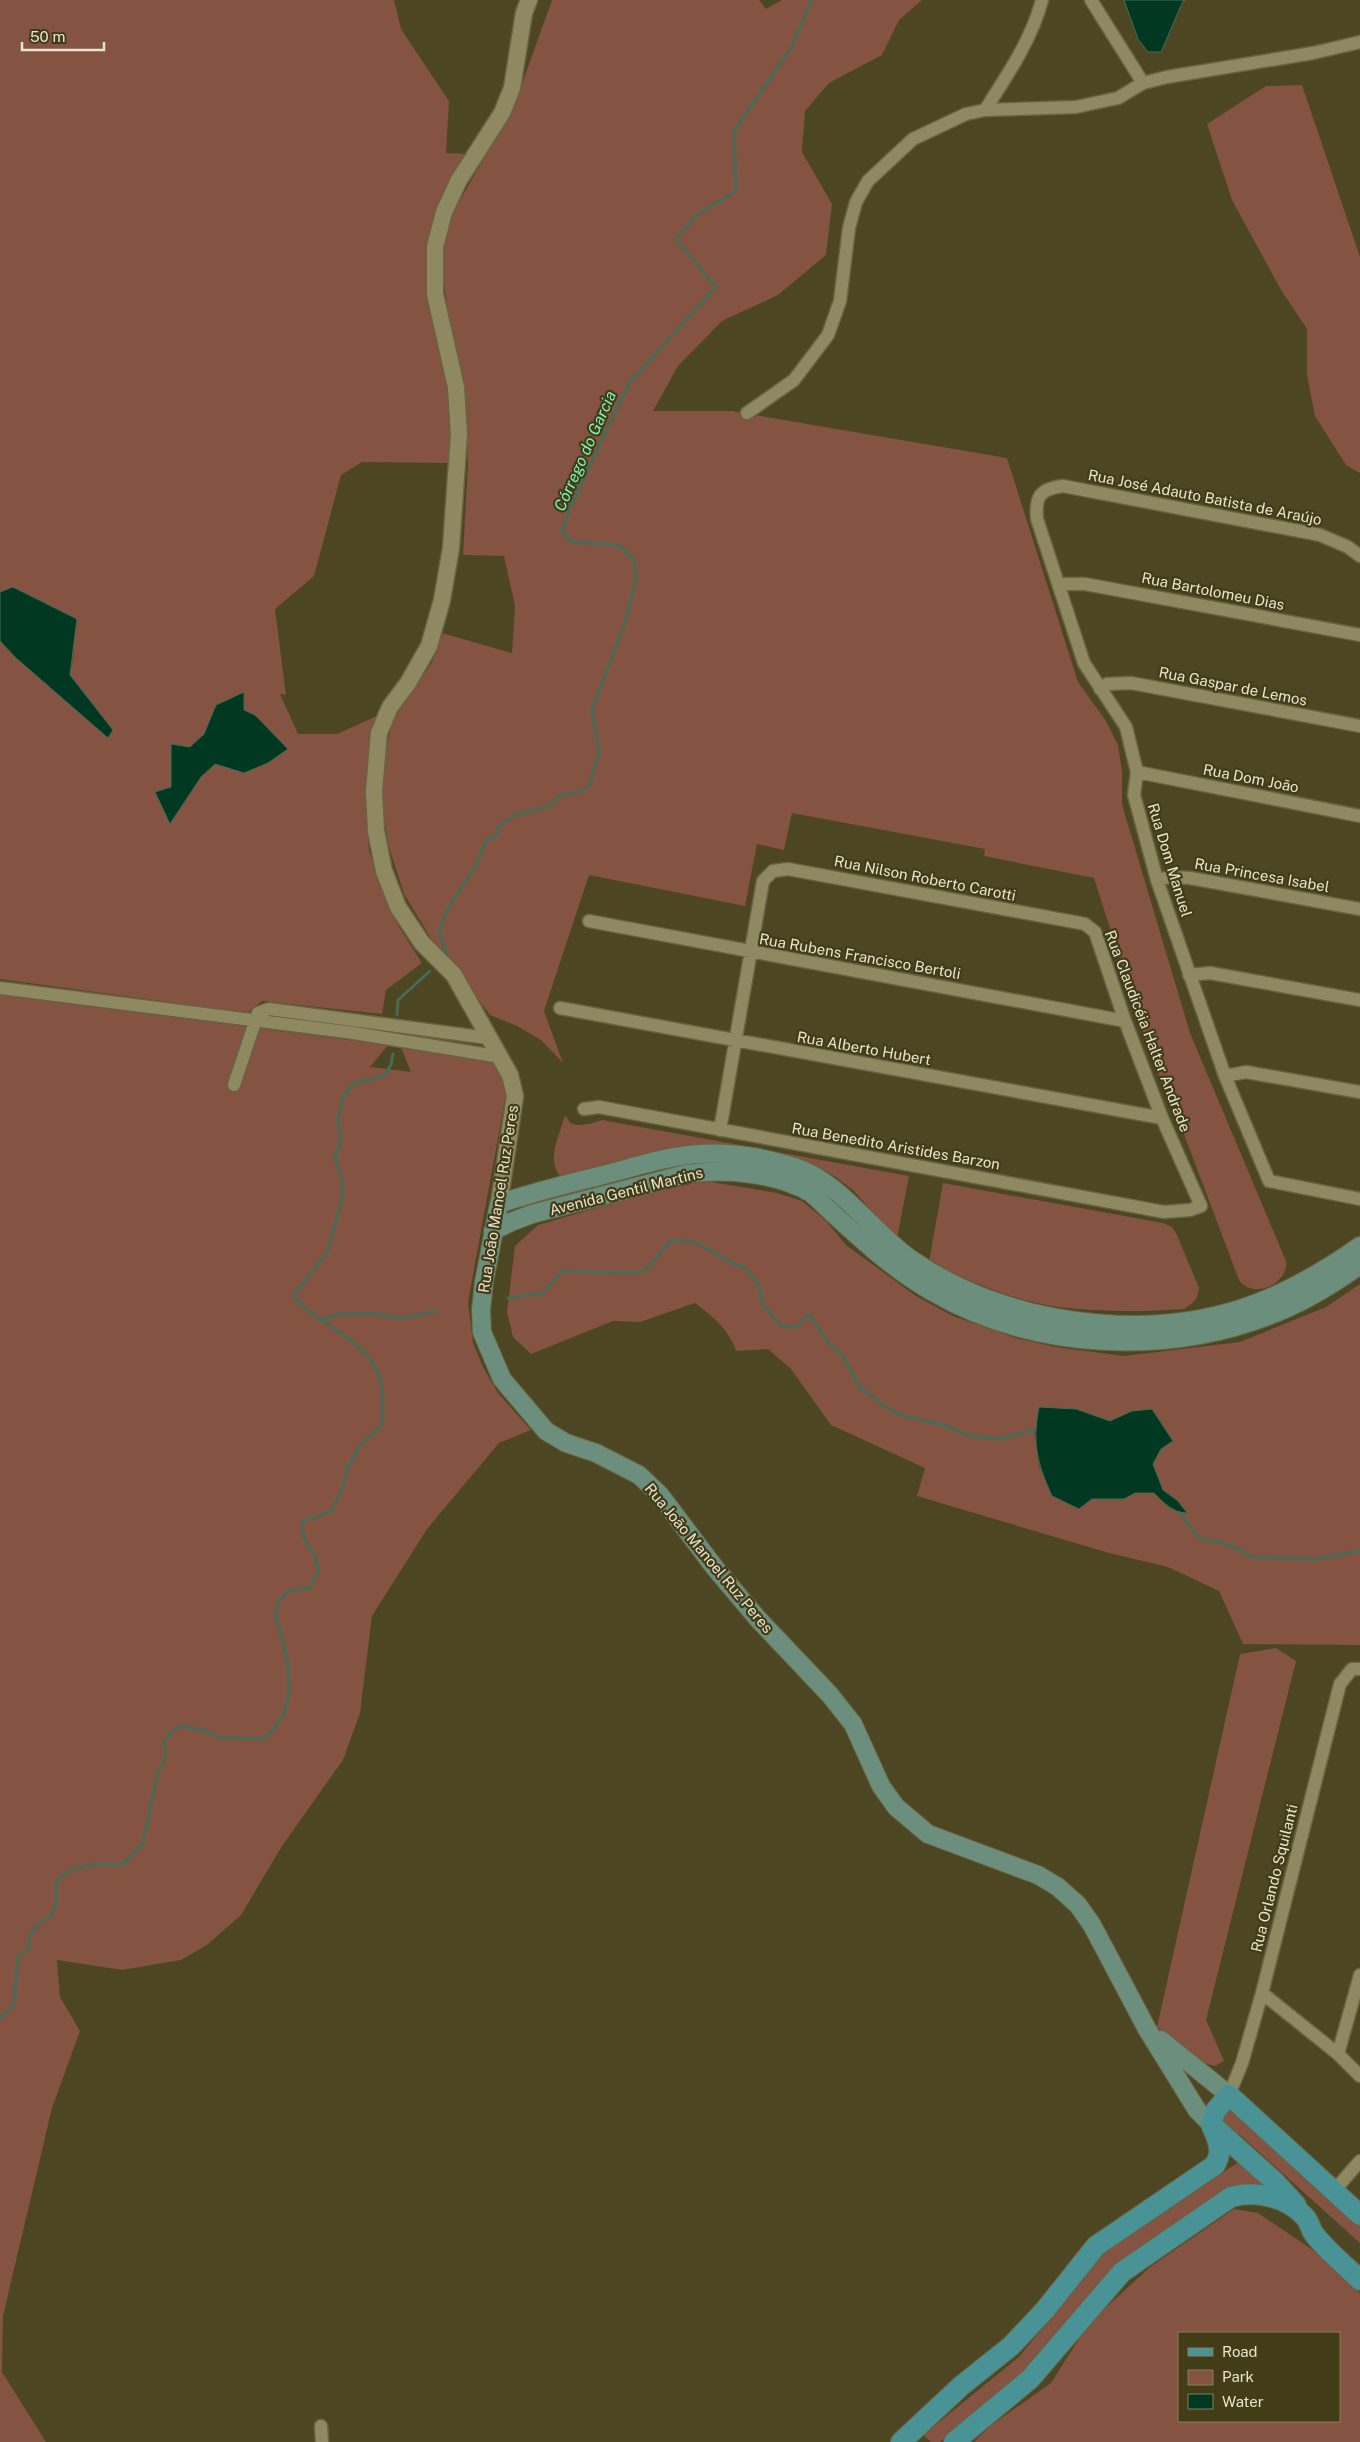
<svg xmlns="http://www.w3.org/2000/svg" width="1360" height="2442" viewBox="0 0 1360 2442" font-family="'Public Sans',sans-serif">
	<rect width="100%" height="100%" fill="#4c4622"/>
	<path fill="#855341" fill-rule="evenodd" d="M 0,0 L 394,0 L 401,29 L 449,101 L 446,153 L 468,154 L 431,235 L 448,373 L 452,463 L 362,462 L 341,475 L 314,576 L 275,609 L 286,695 L 280,694 L 298,734 L 337,734 L 379,715 L 370,747 L 366,782 L 369,851 L 398,925 L 422,963 L 386,990 L 382,1014 L 262,1001 L 248,1012 L 234,1011 L 0,979 L 0,641 L 16,658 L 112,730 L 70,675 L 74,652 L 13,587 L 0,592 ZM 244,693 L 244,710 L 255,715 L 287,749 L 268,763 L 244,773 L 215,764 L 201,777 L 170,824 L 155,792 L 171,787 L 190,747 L 204,734 L 216,705 Z
		M 552,0 L 759,0 L 766,9 L 782,0 L 922,0 L 899,20 L 882,55 L 829,83 L 805,111 L 802,152 L 832,204 L 826,255 L 778,295 L 722,321 L 678,366 L 653,411 L 732,411 L 1007,458 L 1078,682 L 1106,721 L 1118,745 L 1122,772 L 1122,803 L 1126,818 L 1190,1033 L 1286,1261 C 1289,1284 1253,1300 1239,1280 L 1182,1129 L 1151,1057 L 1094,878 L 984,856 L 985,849 L 792,813 L 784,850 L 757,844 L 745,906 L 589,875 L 544,1011 L 563,1063 L 541,1040 L 517,1026 L 490,1015 L 432,940 L 404,894 L 388,844 L 381,792 L 385,754 L 392,722 L 432,662 L 442,633 L 512,653 L 515,606 L 504,556 L 463,555 L 468,464 L 463,376 L 449,321 L 441,260 L 452,214 L 514,106 Z
		M 1302,85 L 1360,257 L 1360,473 L 1346,465 L 1315,416 L 1307,375 L 1307,329 L 1281,290 L 1232,200 L 1207,124 L 1266,86 Z
		M 0,995 L 388,1045 L 370,1067 L 411,1072 L 401,1047 L 493,1063 L 504,1076 L 507,1089 L 468,1302 L 473,1343 L 483,1367 L 498,1393 L 531,1430 L 499,1443 L 427,1529 L 372,1616 L 360,1713 L 343,1760 L 282,1846 L 241,1915 L 207,1945 L 181,1960 L 122,1970 L 57,1960 L 60,1997 L 80,2031 L 52,2108 L 3,2316 L 2,2372 L 46,2442 L 0,2442 Z
		M 565,1115 L 570,1123 L 577,1125 L 589,1124 L 602,1120 L 909,1176 L 897,1239 L 853,1190 L 834,1176 L 813,1164 L 757,1147 L 698,1144 L 572,1177 L 560,1176 C 546,1158 560,1135 565,1115 Z
		M 705,1181 L 777,1193 L 802,1201 L 826,1221 L 846,1245 L 916,1296 L 953,1316 L 1016,1338 L 1056,1347 L 1124,1356 L 1240,1342 L 1326,1307 L 1360,1284 L 1360,1645 L 1243,1644 L 1219,1591 L 1168,1567 L 1109,1553 L 917,1496 L 925,1468 L 831,1425 L 791,1369 L 768,1349 L 736,1351 C 729,1329 713,1317 695,1303 L 640,1322 L 613,1321 L 531,1354 L 513,1337 L 507,1312 L 515,1246 L 538,1225 L 640,1195 ZM 1076,1409 L 1110,1421 L 1132,1411 L 1161,1449 L 1153,1464 L 1163,1490 L 1178,1501 L 1187,1512 C 1173,1513 1164,1502 1154,1493 L 1135,1493 L 1124,1499 L 1114,1499 L 1052,1496 L 1039,1466 L 1034,1430 Z
		M 943,1183 L 1163,1223 L 1172,1227 L 1177,1235 L 1199,1288 C 1198,1299 1194,1303 1184,1309 C 1142,1312 1100,1312 1058,1307 C 1014,1301 969,1281 929,1262 Z
		M 1276,1648 L 1296,1661 L 1206,2020 L 1224,2061 L 1215,2066 L 1203,2063 L 1157,2027 L 1240,1654 Z
		M 1228,2108 L 1232,2109 L 1360,2226 L 1360,2243 L 1239,2134 L 1221,2127 L 1219,2115 Z
		M 1242,2160 L 1279,2192 L 1252,2184 L 1226,2191 L 1116,2268 L 1094,2288 L 1049,2346 L 1025,2372 L 940,2442 L 931,2442 L 923,2435 L 1019,2357 L 1100,2257 L 1116,2242 Z
		M 1234,2209 L 1258,2213 L 1313,2250 L 1360,2293 L 1360,2442 L 974,2442 L 990,2426 L 1051,2383 L 1089,2323 L 1150,2267 ZM 1179,2333 L 1339,2333 L 1339,2421 L 1179,2421 Z"/>
	<path fill="#003821" stroke="#456c56" d="M 1124,0 L 1186,0 L 1183,1 L 1161,52 L 1148,52 L 1138,39 Z
		M 13,587 L 77,619 L 70,675 L 113,730 L 108,738 L 16,658 L 0,641 L 0,592 Z
		M 244,692 L 244,710 L 255,715 L 288,749 L 268,763 L 244,773 L 215,764 L 201,777 L 170,824 L 155,792 L 171,787 L 171,744 L 190,747 L 204,734 L 216,705 Z
		M 1039,1407 L 1076,1409 L 1110,1421 L 1132,1411 L 1152,1409 L 1173,1441 L 1161,1449 L 1153,1464 L 1163,1490 L 1178,1501 L 1187,1513 C 1173,1513 1164,1503 1154,1493 L 1135,1493 L 1124,1499 L 1092,1499 L 1079,1509 L 1052,1496 C 1037,1463 1032,1443 1039,1407 Z"/>
	<g fill="none" stroke-linecap="round" stroke-linejoin="round">
		<path stroke="#456c56" stroke-width="3" d="M 447,955 L 439,932 L 449,907 L 475,867 L 487,839 L 496,837 L 497,828 C 502,824 508,819 514,816 C 530,809 549,812 560,795 L 574,794 L 589,787 L 599,752 L 592,710 L 624,625 L 636,579 L 634,559 L 618,545 L 571,542 L 562,531 L 570,508 L 629,383 L 716,287 L 676,239 L 698,214 L 736,191 L 734,131 L 791,48 L 812,0
			M 397,1015 L 398,1000 L 430,971
			M 508,1298 L 543,1293 L 562,1271 L 634,1273 L 646,1270 L 671,1240 L 695,1242 L 734,1264 L 746,1268 L 759,1286 L 762,1303 L 781,1326 L 796,1327 L 809,1314 L 829,1344 L 842,1354 L 860,1388 L 897,1414 L 943,1425 L 971,1436 L 997,1439 L 1034,1430
			M 322,1320 L 339,1314 L 377,1314 L 401,1318 L 437,1311
			M 1180,1513 L 1199,1538 L 1230,1545 L 1253,1557 L 1316,1559 L 1360,1551
			M 0,2018 L 14,2005 L 18,1956 L 28,1950 L 30,1936 L 40,1922 L 51,1916 L 56,1905 L 56,1882 C 74,1862 99,1864 124,1864 L 143,1843 L 158,1771 C 166,1761 167,1754 164,1742 L 169,1734 L 181,1726 L 207,1731 L 220,1738 L 262,1739 L 270,1734 L 284,1714 L 289,1694 L 288,1662 L 275,1613 L 279,1601 L 288,1591 L 310,1588 L 319,1570 L 315,1556 L 304,1539 L 302,1522 L 332,1511 L 344,1484 L 347,1469 L 359,1447 L 382,1425 C 382,1413 384,1398 382,1386 C 372,1339 322,1329 293,1296 L 327,1253 L 342,1200 L 342,1180 L 335,1156 L 341,1143 L 338,1119 L 344,1095 L 355,1083 L 384,1076 L 391,1065 L 393,1054"/>
		<g stroke="#686343" stroke-width="15">
			<path id="minor" d="M 1091,0 L 1143,83
				M 985,110 C 1008,74 1031,41 1042,0
				M 747,413 L 794,380 L 828,335 L 840,301 L 849,228 L 856,202 L 868,181 L 913,139 L 966,114 L 985,110 L 1076,107 L 1118,98 L 1143,83 L 1167,77 L 1313,53 L 1360,42
				M 1360,556 L 1348,547 L 1320,535 L 1063,486 C 1040,489 1035,496 1037,519 L 1084,663 L 1126,727 L 1137,772 L 1134,795 L 1157,880 L 1225,1076 L 1269,1181 L 1360,1199
				M 1060,584 L 1085,584 L 1360,635
				M 1100,689 L 1107,684 L 1131,683 L 1360,726
				M 1137,772 L 1360,816
				M 1157,880 L 1170,877 L 1190,878 L 1360,909
				M 589,921 L 1125,1021
				M 1189,975 L 1210,973 L 1360,1000
				M 0,988 L 354,1033 L 501,1057
				M 560,1008 L 1162,1118
				M 1225,1076 L 1246,1072 L 1360,1092
				M 234,1085 L 258,1013 L 269,1009 L 488,1038
				M 584,1109 L 599,1107 L 1164,1212 L 1190,1210 L 1201,1206 L 1162,1118 L 1125,1021 L 1095,932 L 1085,924 L 788,869 L 773,871 L 763,881 L 720,1130
				M 1262,1993 L 1338,2054 L 1360,2076
				M 1338,2054 L 1360,1975
				M 1229,2095 L 1242,2063 L 1262,1993 L 1340,1684 L 1352,1669 L 1360,1669
				M 1333,2192 L 1360,2161
				M 321,2426 L 322,2442"/>
		</g>
		<g stroke="#686343" stroke-width="19">
			<path id="tertiary" d="M 499,1204 L 515,1096 L 510,1075 L 454,975 L 422,943 L 398,907 L 384,871 L 376,831 L 374,791 L 379,733 L 390,707 L 408,683 L 429,646 L 442,600 L 451,548 L 459,434 L 456,387 L 435,294 L 435,247 L 444,212 L 459,180 L 502,113 L 512,88 L 524,13 L 529,0"/>
		</g>
		<g stroke="#686343" stroke-width="20">
			<path id="secondary" d="M 493,1231 L 511,1222 L 532,1214 L 686,1174 C 726,1168 776,1173 811,1193 C 849,1228 886,1265 931,1291 C 1034,1351 1169,1357 1278,1312 C 1308,1300 1334,1283 1360,1265
				M 1161,2040 L 1229,2095
				M 1211,2124 L 1197,2110 L 1147,2029 L 1092,1925 L 1078,1905 L 1058,1887 L 1038,1875 L 928,1834 L 896,1807 L 881,1786 L 853,1724 L 830,1695 L 758,1619 L 715,1568 L 660,1495 L 639,1475 L 596,1453 L 566,1443 L 546,1431 L 502,1379 L 482,1332 L 481,1310 L 484,1282 L 499,1204 C 533,1192 568,1184 603,1175 C 627,1169 651,1161 675,1157 C 716,1149 756,1155 795,1167 C 839,1181 874,1234 912,1260 C 1003,1322 1135,1342 1240,1309 C 1284,1295 1323,1272 1360,1246"/>
		</g>
		<g stroke="#686343" stroke-width="22">
			<path id="primary" d="M 1211,2124 L 1216,2110 L 1229,2095 L 1360,2215
				M 1214,2127 L 1275,2182 L 1296,2205
				M 901,2442 L 961,2386 L 1011,2346 L 1045,2310 L 1096,2246 L 1215,2165 C 1224,2150 1217,2139 1211,2124
				M 954,2442 L 1030,2379 L 1122,2272 L 1231,2197 C 1256,2190 1287,2197 1305,2217 C 1310,2222 1310,2229 1314,2234 C 1327,2251 1345,2265 1360,2280"/>
		</g>
		<use href="#minor" stroke="#8f8962" stroke-width="12"/>
		<use href="#tertiary" stroke="#8f8962" stroke-width="16"/>
		<use href="#secondary" stroke="#6c8e7c" stroke-width="18"/>
		<use href="#primary" stroke="#499397" stroke-width="20"/>
	</g>
	<g text-anchor="middle" dominant-baseline="central" stroke-width="4.5" stroke-linejoin="round" paint-order="stroke">
		<g font-size="15" fill="#e7e4d0" stroke="#423c17">
			<text transform="translate(1205 497) rotate(11)">Rua José Adauto Batista de Araújo</text>
			<text transform="translate(1213 591) rotate(11)">Rua Bartolomeu Dias</text>
			<text transform="translate(1233 686) rotate(11)">Rua Gaspar de Lemos</text>
			<text transform="translate(1251 778) rotate(11)">Rua Dom João</text>
			<text transform="translate(1170 860) rotate(73)">Rua Dom Manuel</text>
			<text transform="translate(1262 875) rotate(10)">Rua Princesa Isabel</text>
			<text transform="translate(925 878) rotate(11)">Rua Nilson Roberto Carotti</text>
			<text transform="translate(860 956) rotate(10)">Rua Rubens Francisco Bertoli</text>
			<text transform="translate(1148 1031) rotate(69)">Rua Claudicéia Halter Andrade</text>
			<text transform="translate(864 1048) rotate(10)">Rua Alberto Hubert</text>
			<text transform="translate(896 1146) rotate(10)">Rua Benedito Aristides Barzon</text>
			<text transform="translate(626 1191) rotate(-14)">Avenida Gentil Martins</text>
			<text transform="translate(498 1199) rotate(-81)">Rua João Manoel Ruz Peres</text>
			<text transform="translate(709 1558) rotate(50)">Rua João Manoel Ruz Peres</text>
			<text transform="translate(1274 1878) rotate(-76)">Rua Orlando Squilanti</text>
		</g>
		<g font-size="16" font-style="italic" fill="#78f8ba" stroke="#423c17">
			<text transform="translate(585 451) rotate(-66)">Córrego do Garcia</text>
		</g>
	</g>
	<rect x="1178" y="2332" width="162" height="90" fill="#423c17" stroke="#847f61"/>
	<rect x="1188" y="2348" width="25" height="8" fill="#499397" stroke="#847f61"/>
	<text x="1222" y="2357" font-size="15" fill="#e7e4d0">Road</text>
	<rect x="1188" y="2370" width="25" height="15" fill="#855341" stroke="#847f61"/>
	<text x="1222" y="2382" font-size="15" fill="#e7e4d0">Park</text>
	<rect x="1188" y="2394" width="25" height="15" fill="#003821" stroke="#847f61"/>
	<text x="1222" y="2407" font-size="15" fill="#e7e4d0">Water</text>
	<path d="M22 42v8h82v-8" fill="none" stroke="#e7e4d0" stroke-width="2.5"/>
	<text x="30" y="42" font-size="15" fill="#e7e4d0" stroke="#423c17" stroke-width="4" paint-order="stroke">50 m</text>
</svg>
